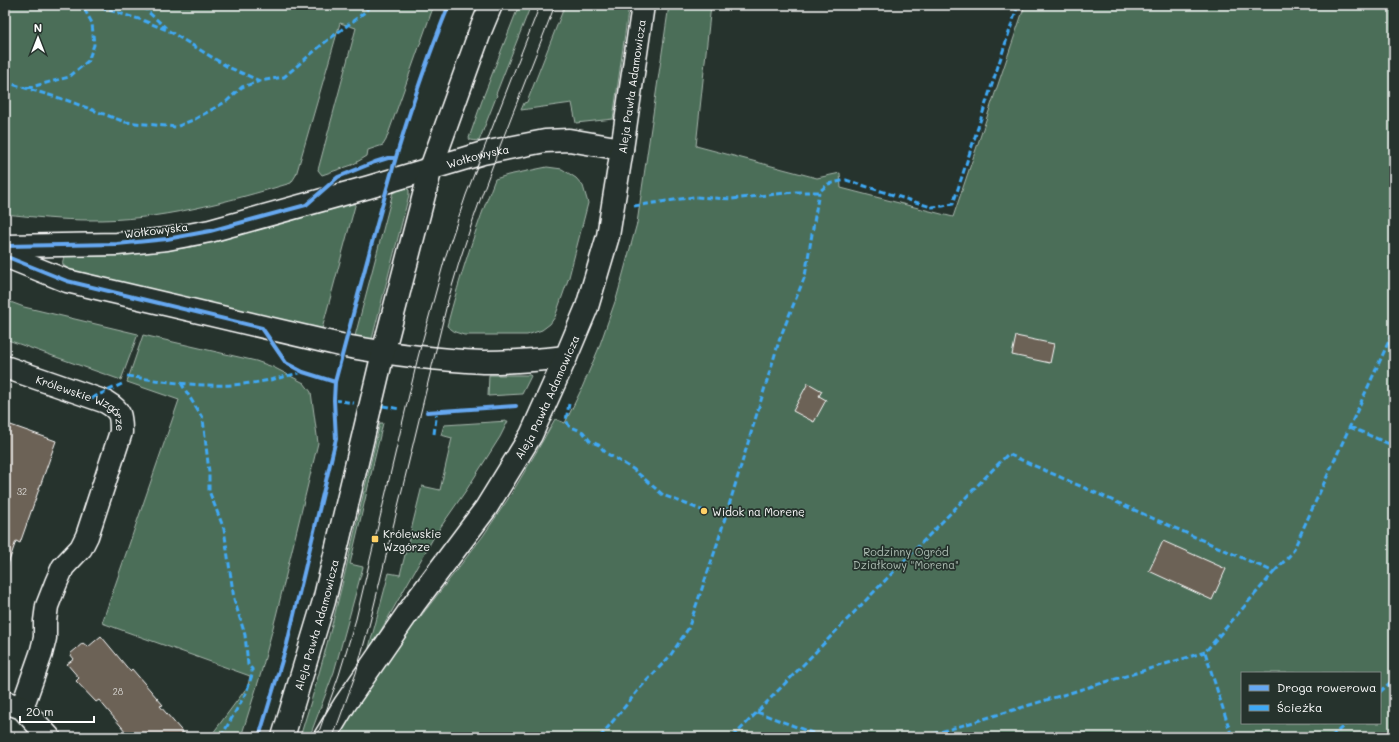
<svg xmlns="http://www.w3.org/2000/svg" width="1399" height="742" viewBox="0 0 1399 742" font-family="Mali,sans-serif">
	<rect width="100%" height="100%" fill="#26332d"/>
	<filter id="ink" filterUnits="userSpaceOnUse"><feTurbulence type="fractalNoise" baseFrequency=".025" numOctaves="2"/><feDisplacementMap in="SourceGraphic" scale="8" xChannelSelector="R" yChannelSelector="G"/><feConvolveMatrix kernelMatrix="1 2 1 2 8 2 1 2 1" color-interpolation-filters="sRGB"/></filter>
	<g filter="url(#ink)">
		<path fill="#4c6e59" stroke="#a6b6ac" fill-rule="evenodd" d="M 5,5 L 434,5 L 386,140 L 383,145 L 368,150 L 367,156 L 352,165 L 322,175 L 318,170 L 356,28 L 340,23 L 296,175 L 291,183 C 226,202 159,221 90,220 C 62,220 33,217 5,214 Z
			M 519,5 L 531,5 L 496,94 L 497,95 L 479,141 L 470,140 L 469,138 L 484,95 Z
			M 565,5 L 629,5 L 613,119 L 576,123 L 572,103 L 521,110 L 524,103 L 527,102 Z
			M 669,5 L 711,5 L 696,146 L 817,178 L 840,173 L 841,188 L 953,217 L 1025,5 L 1394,5 L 1394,737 L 338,737 L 349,709 L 483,536 L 510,496 L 538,449 L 555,419 L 565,423 L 581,390 L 598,350 L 617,296 L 637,223 ZM 1242,673 L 1380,673 L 1380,723 L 1242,723 Z
			M 547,167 L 562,169 L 576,178 L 583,186 L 588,203 L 569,277 L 555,317 L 550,324 L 542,330 L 527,335 L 464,335 L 455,332 L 447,326 C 460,276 476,227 495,179 L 508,175 Z
			M 406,188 L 409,190 L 409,195 L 372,339 L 355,336 L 393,192 Z
			M 356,202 L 322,329 L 70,270 L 63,265 C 62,262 63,258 66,256 L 106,256 L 157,252 L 190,247 L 214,242 Z
			M 5,300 L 24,307 L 138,334 L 121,380 L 5,339 Z
			M 143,335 L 256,361 L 273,367 L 304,383 L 311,392 L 318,443 L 276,616 L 261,673 L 241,737 L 210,737 L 248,686 L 250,676 L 102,623 L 179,400 L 127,382 Z
			M 489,375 L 530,375 L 531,376 L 522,394 L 488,396 Z
			M 508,421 L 500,437 L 467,489 L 435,535 L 367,655 L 389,573 L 400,575 L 422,486 L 440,490 L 452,438 L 441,435 L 444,425 Z
			M 380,423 L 383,423 L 350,564 L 363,567 L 334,672 L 311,733 L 310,737 L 300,737 C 333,634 355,528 380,423 Z"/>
		<path fill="#6c6256" stroke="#fff" d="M 1016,336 L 1054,344 L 1050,363 L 1012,355 Z
			M 808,383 L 822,391 L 819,396 L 826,400 L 814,422 L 793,411 Z
			M 5,423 L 56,441 L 20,543 L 16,541 L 5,573 Z
			M 1163,541 L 1226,569 L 1212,600 L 1149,571 Z
			M 101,636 L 130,671 L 132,669 L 163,705 L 160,706 L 187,737 L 125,737 L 122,735 L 126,732 L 99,700 L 96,702 L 76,681 L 79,678 L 67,664 L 74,659 L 70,654 L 83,643 L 88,647 Z"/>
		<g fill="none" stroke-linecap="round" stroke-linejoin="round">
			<g stroke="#fff" stroke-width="25">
				<g id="minor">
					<path id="s1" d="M 5,246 L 117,244 L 167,239 L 210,231 L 369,187 L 483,153 L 545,141 L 569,140 L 622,149"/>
					<path d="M 5,256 L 67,281 L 345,346 C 390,354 437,360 483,362 C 510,362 538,360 566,357"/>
					<path id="s2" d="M 5,367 L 106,402 C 121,411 121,415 121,432 L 87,536 L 81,548 L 63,567 L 56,583 L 47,606 L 45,621 L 45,638 L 41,654 L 22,708"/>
					<path d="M 5,702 L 22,708 L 49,737"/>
				</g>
			</g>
			<g stroke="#fff" stroke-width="25">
				<g id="major">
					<path id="s3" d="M 283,737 L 324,601 L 383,353 L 431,168 L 481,29 L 491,5"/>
					<path id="s4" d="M 325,737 L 345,704 L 414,604 L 486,508 L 531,435 L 566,357 L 587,307 L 608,236 L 622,149 L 643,5"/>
				</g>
			</g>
			<use href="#minor" stroke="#26332d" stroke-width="22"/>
			<use href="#major" stroke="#26332d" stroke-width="22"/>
			<path stroke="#fff" stroke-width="1" d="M 317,737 L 339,675 L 356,619 L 418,357 L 445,258 L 466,195 L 540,5
				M 333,737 L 356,673 L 370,622 L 448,300 C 476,199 518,102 555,5"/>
			<path stroke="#3fa9f5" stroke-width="3" stroke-dasharray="6 3" stroke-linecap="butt" d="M 92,5 L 142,20 L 169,31 L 228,67 L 260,81
				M 146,5 L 147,11 L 166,28
				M 5,82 L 66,100 L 125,122 L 176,127 L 195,119 L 227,101 L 242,87 L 260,81 L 284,77 L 324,43 L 365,12 L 370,5
				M 27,88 L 69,77 L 88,61 L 94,45 L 92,23 L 82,5
				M 634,206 L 694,197 L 732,199 L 795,192 L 819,192 L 828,184 L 846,180 L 931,207 L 943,206 L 953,204 L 1018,5
				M 127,376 C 168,382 210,389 252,383 C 269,381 286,376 303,372
				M 181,383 L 203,419 L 209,472 L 209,491 L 224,529 L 234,599 L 245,635 L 248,665 L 252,669 L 252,675 L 246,693 L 221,737
				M 92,398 L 124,383
				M 334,400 L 354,403
				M 569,404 L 566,420 L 569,426 L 583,432 L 590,441 L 599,445 L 606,453 L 633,469 L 663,495 L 704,511
				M 383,406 L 400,409
				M 1350,427 L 1394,446
				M 434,434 L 437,411
				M 1274,572 L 1292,553 L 1394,330
				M 1380,692 L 1394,679
				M 757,712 L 823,737
				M 600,737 L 640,688 L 670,656 L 688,629 L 715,551 L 780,338 L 805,276 L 819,192
				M 733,737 L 1008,454 L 1274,572 L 1205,652 L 1232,737
				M 924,737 L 1205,652
				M 1331,737 L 1347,723"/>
			<g stroke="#26332d" stroke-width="6">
				<path id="cycleway" d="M 5,246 L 117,244 L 167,239 L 210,231 L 306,205 L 338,177 L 375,162 L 388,158 L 395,158
					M 5,256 L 67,281 L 262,328 L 286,363 L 303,372 L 335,382
					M 427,412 L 516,406
					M 259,737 L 287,644 L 336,439 L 334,400 L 335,382 C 369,256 399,126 449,5"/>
			</g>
			<use href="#cycleway" stroke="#66a8f1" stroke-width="4"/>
		</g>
	</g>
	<g fill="#ffd166" stroke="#26332d" stroke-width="1.5">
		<circle cx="704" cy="511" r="4"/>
		<rect x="371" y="535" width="8" height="8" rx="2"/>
	</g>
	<g text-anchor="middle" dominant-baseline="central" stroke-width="3.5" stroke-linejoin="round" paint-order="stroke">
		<g font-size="9" fill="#dad8d5">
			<text x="22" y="491">32</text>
			<text x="118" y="691">28</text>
		</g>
		<g font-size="11" fill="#fff" stroke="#26332d">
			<text stroke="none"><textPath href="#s4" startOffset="731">Aleja Pawła Adamowicza</textPath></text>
			<text stroke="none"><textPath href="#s1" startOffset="484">Wołkowyska</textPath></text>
			<text transform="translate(156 230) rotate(-7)">Wołkowyska</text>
			<text stroke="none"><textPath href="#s4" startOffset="407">Aleja Pawła Adamowicza</textPath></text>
			<text stroke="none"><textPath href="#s2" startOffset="88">Królewskie Wzgórze</textPath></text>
			<text stroke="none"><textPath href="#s3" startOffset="117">Aleja Pawła Adamowicza</textPath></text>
		</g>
		<g font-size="11" fill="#fff" stroke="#26332d" text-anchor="start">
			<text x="712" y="511">Widok na Morenę</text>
			<text x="383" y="533">Królewskie<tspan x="383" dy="13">Wzgórze</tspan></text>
		</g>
		<g font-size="11" fill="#aebeb4" stroke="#26332d">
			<text x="906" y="551">Rodzinny Ogród<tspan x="906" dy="13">Działkowy "Morena"</tspan></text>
		</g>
	</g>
	<rect width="1399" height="742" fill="none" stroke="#26332d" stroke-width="20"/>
	<rect x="10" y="10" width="1379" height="722" fill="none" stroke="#fff" stroke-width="1.5" filter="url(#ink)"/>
	<rect x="1241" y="672" width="140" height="52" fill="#26332d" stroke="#7d8581"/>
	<rect x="1249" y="685" width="20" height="6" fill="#66a8f1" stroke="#7d8581"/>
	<text x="1277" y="692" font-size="12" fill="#ffffff">Droga rowerowa</text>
	<rect x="1249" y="705" width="20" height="6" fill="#3fa9f5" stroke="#7d8581"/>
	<text x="1277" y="712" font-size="12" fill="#ffffff">Ścieżka</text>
	<g transform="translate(38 38)" stroke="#26332d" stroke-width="3" paint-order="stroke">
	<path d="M0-3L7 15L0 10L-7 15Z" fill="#ffffff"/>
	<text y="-6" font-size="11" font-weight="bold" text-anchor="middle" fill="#ffffff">N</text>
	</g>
	<path d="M20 716v6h74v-6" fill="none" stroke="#ffffff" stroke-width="2"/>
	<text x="26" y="716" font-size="12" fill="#ffffff" stroke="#26332d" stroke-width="3" paint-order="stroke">20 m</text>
</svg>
